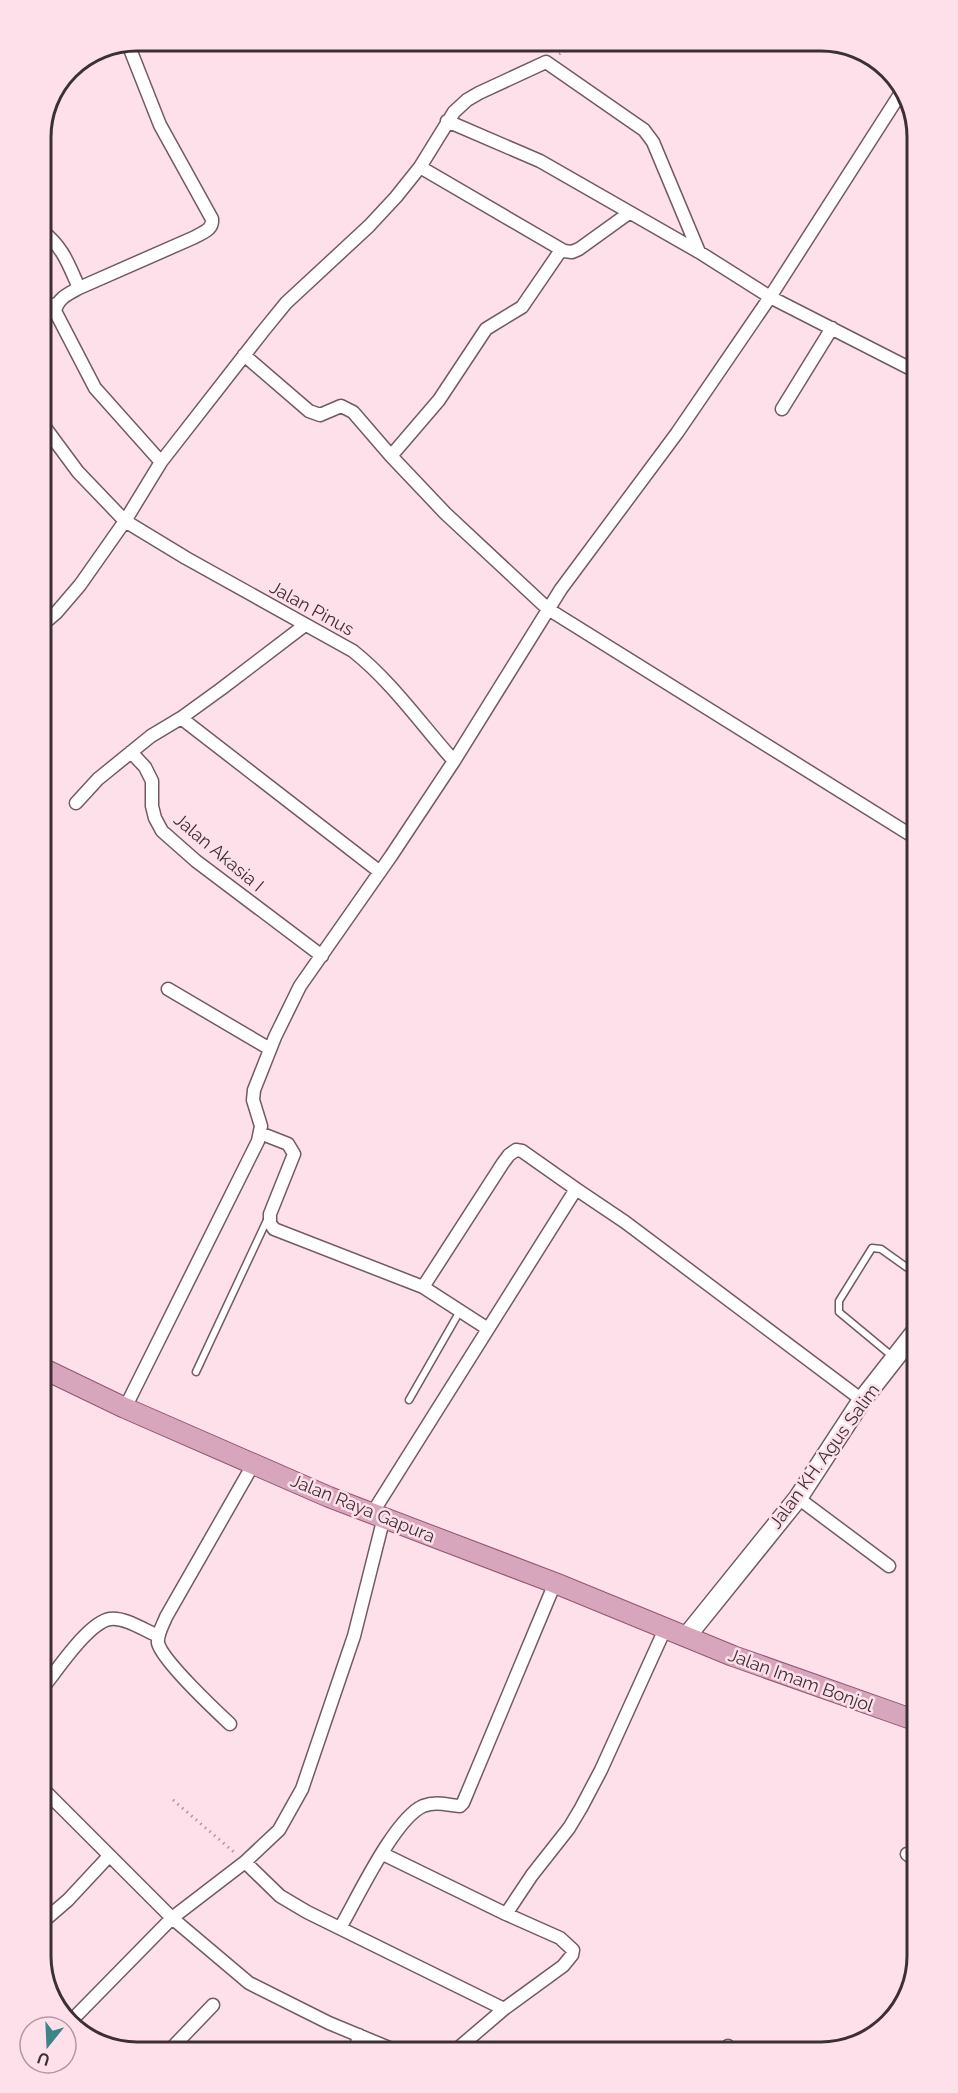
<svg xmlns="http://www.w3.org/2000/svg" width="958" height="2093" viewBox="0 0 958 2093" font-family="Raleway,sans-serif">
	<rect width="100%" height="100%" fill="#fee0eb"/>
	<g fill="none" stroke-linecap="round" stroke-linejoin="round">
		<g stroke="#725a63" stroke-width="9">
			<path id="service" d="M 892,1356 L 839,1312 L 839,1301 L 872,1248 L 881,1249 L 916,1274
				M 196,1372 L 267,1220
				M 409,1400 L 460,1311"/>
		</g>
		<g stroke="#725a63" stroke-width="15">
			<path id="minor" d="M 128,44 L 160,125 L 212,219 C 213,230 203,232 195,237 L 79,288 C 68,294 58,298 55,311 L 95,388 L 161,462
				M 447,121 L 540,161 L 699,252 L 770,297 L 913,370
				M 420,167 L 564,251 L 572,252 L 579,249 L 629,213
				M 41,230 C 63,247 68,263 79,288
				M 41,311 L 56,304
				M 244,355 L 309,411 L 320,415 L 341,406 L 353,412 L 391,456 L 445,513 L 548,609 L 914,837
				M 782,409 L 832,328
				M 41,422 L 78,472 L 125,521 L 186,558 L 353,651 C 392,682 421,724 454,761
				M 391,456 L 439,400 L 486,329 L 522,307 L 561,250
				M 42,625 L 56,613 L 80,585 L 125,521 L 161,462 L 264,330 L 286,303 L 369,226 L 396,197 L 420,167 L 454,112 L 467,100 L 479,93 L 546,62 L 644,130 L 653,142 L 699,252
				M 181,718 L 380,872
				M 131,752 L 145,767 L 152,781 L 152,806 L 155,818 L 162,831 L 196,861 L 322,956
				M 76,803 L 98,779 L 151,736 L 181,718 L 221,689 L 305,625
				M 168,989 L 270,1049
				M 260,1133 L 288,1144 L 294,1154 L 270,1214 L 270,1223 L 274,1229 L 423,1287 L 503,1163 L 509,1155 L 516,1150 L 522,1151 L 576,1189
				M 423,1287 L 488,1329
				M 125,1408 L 258,1141 L 261,1126 L 253,1100 L 254,1090 L 275,1037 L 300,986 L 391,856 L 454,761 L 561,589 L 677,433 L 770,297 L 902,91
				M 798,1498 L 889,1566
				M 373,1512 L 576,1189 L 625,1222 L 862,1400
				M 45,1685 C 58,1669 89,1622 110,1619 C 125,1617 144,1630 158,1636
				M 230,1724 C 215,1710 162,1660 158,1643 C 157,1634 163,1625 166,1617 L 254,1463
				M 45,1791 L 172,1918 L 249,1983 L 329,2023 L 394,2050
				M 383,1854 L 506,1914
				M 907,1854 L 917,1862
				M 245,1862 L 280,1896 L 307,1912 L 504,2009
				M 46,1919 L 68,1900 L 109,1856
				M 340,1928 C 357,1899 394,1819 423,1806 C 436,1801 447,1805 460,1806 L 463,1803 L 555,1583
				M 70,2022 L 172,1918 L 245,1862 L 279,1830 L 302,1789 L 354,1636 L 384,1517
				M 728,2046 L 730,2048
				M 456,2050 L 504,2009 L 563,1966 L 572,1955 L 573,1950 L 560,1938 L 506,1914 L 532,1875 L 569,1828 L 581,1808 L 601,1770 L 665,1629
				M 355,2051 L 359,2035
				M 168,2052 L 213,2005"/>
		</g>
		<g stroke="#725a63" stroke-width="21">
			<path id="secondary" d="M 686,1637 L 798,1498 L 862,1400 L 916,1331"/>
		</g>
		<g stroke="#905670" stroke-width="22">
			<path id="primary" d="M 44,1369 L 125,1408 L 329,1497 L 555,1583 L 733,1656 L 917,1721"/>
		</g>
		<path stroke="#ae97a0" stroke-width="3" stroke-dasharray="1.5 4.5" stroke-linecap="butt" d="M 559,54 L 584,41
			M 173,1800 L 235,1853"/>
		<use href="#service" stroke="#fff" stroke-width="6"/>
		<use href="#minor" stroke="#fff" stroke-width="12"/>
		<use href="#secondary" stroke="#fff" stroke-width="18"/>
		<use href="#primary" stroke="#d8a6bc" stroke-width="20"/>
	</g>
	<g text-anchor="middle" dominant-baseline="central" stroke-width="5" stroke-linejoin="round" paint-order="stroke">
		<g font-size="18" fill="#3c3035" stroke="#fee0eb">
			<text transform="translate(312 608) rotate(29)">Jalan Pinus</text>
			<text transform="translate(219 852) rotate(40)">Jalan Akasia I</text>
			<text transform="translate(824 1456) rotate(-54)">Jalan KH. Agus Salim</text>
			<text transform="translate(363 1508) rotate(22)">Jalan Raya Gapura</text>
			<text transform="translate(801 1680) rotate(20)">Jalan Imam Bonjol</text>
		</g>
	</g>
	<path d="M0 0H958V2093H0ZM137 51H821A86 86 0 0 1 907 137V1956A86 86 0 0 1 821 2042H137A86 86 0 0 1 51 1956V137A86 86 0 0 1 137 51Z" fill="#fee0eb" fill-rule="evenodd"/>
	<path fill="none" stroke="#3c3035" stroke-width="3" d="M137 51H821A86 86 0 0 1 907 137V1956A86 86 0 0 1 821 2042H137A86 86 0 0 1 51 1956V137A86 86 0 0 1 137 51Z"/>
	<g transform="translate(48 2045) rotate(198)"><circle r="28" fill="#fee0eb" stroke="#b09aa2" stroke-width="1.5"/>
	<path d="M0-4.5L10 22L0 15L-10 22Z" fill="#3c8487"/>
	<text y="-9" font-size="16" font-weight="bold" text-anchor="middle" fill="#3c3035">U</text>
	</g>
</svg>
